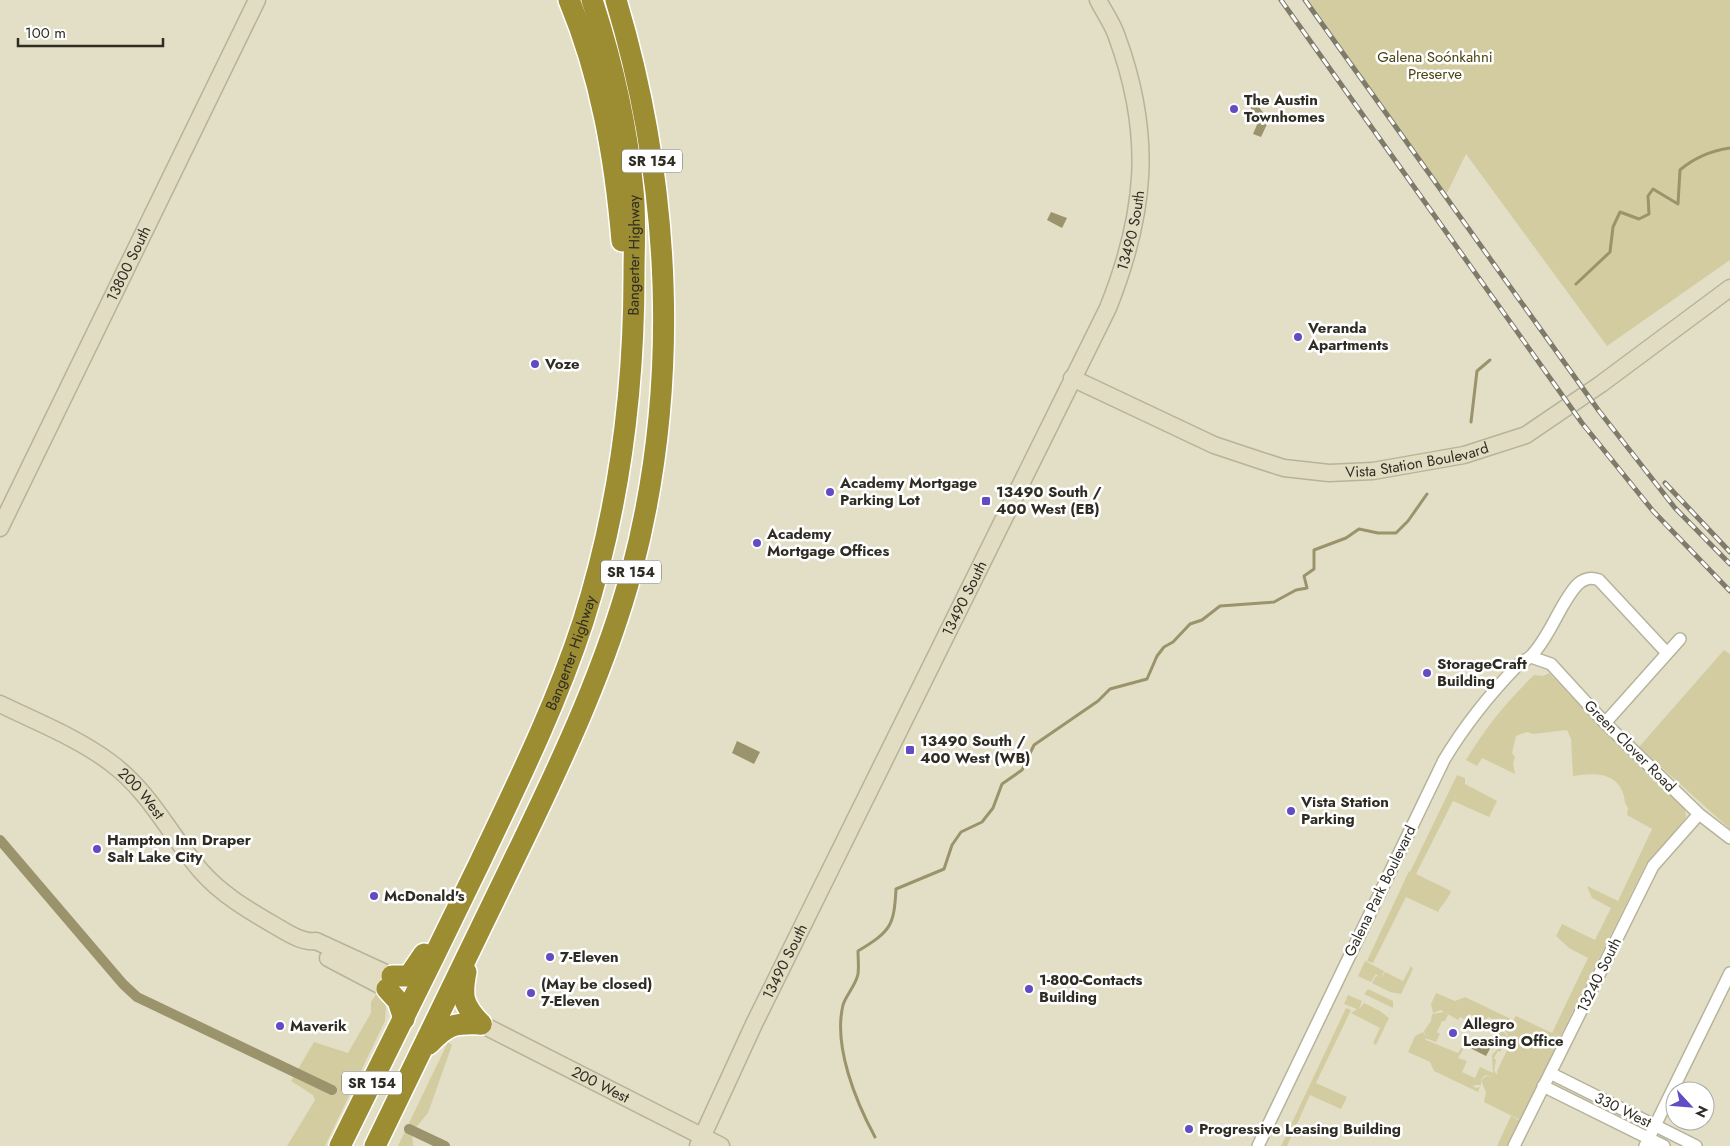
<svg xmlns="http://www.w3.org/2000/svg" width="1730" height="1146" viewBox="0 0 1730 1146" font-family="Jost,sans-serif">
	<rect width="100%" height="100%" fill="#e3dfc6"/>
	<path fill="#d3cca1" fill-rule="evenodd" d="M 1307,0 L 1730,0 L 1730,260 L 1607,346 L 1466,154 L 1446,195 Z
		M 1724,650 L 1730,654 L 1730,829 L 1639,747 Z
		M 1549,673 L 1613,740 L 1685,808 L 1686,817 L 1681,825 L 1646,864 L 1560,1037 L 1552,1033 L 1560,1038 L 1520,1120 L 1484,1102 L 1486,1092 L 1481,1080 L 1487,1076 L 1494,1077 L 1486,1075 L 1481,1079 L 1481,1085 L 1474,1085 L 1475,1088 L 1480,1087 L 1478,1092 L 1434,1071 L 1430,1062 L 1408,1052 L 1415,1036 L 1423,1032 L 1425,1036 L 1424,1031 L 1431,1021 L 1432,1014 L 1444,1012 L 1441,1010 L 1433,1013 L 1431,1004 L 1436,993 L 1455,1001 L 1465,997 L 1511,1019 L 1509,1022 L 1495,1017 L 1508,1023 L 1503,1031 L 1513,1043 L 1505,1031 L 1516,1016 L 1552,1033 L 1588,958 L 1569,948 L 1556,936 L 1562,924 L 1595,940 L 1611,908 L 1592,898 L 1587,886 L 1618,901 L 1652,829 L 1627,815 L 1628,808 C 1624,803 1625,799 1623,793 C 1615,771 1591,773 1573,776 L 1571,739 L 1567,730 L 1533,734 L 1527,732 L 1516,736 L 1512,753 L 1515,757 L 1513,763 L 1515,774 L 1482,758 L 1477,766 L 1466,760 C 1485,728 1507,701 1534,675 L 1543,676 ZM 1446,1013 L 1458,1020 L 1460,1017 L 1466,1020 L 1469,1014 L 1483,1020 L 1485,1019 L 1477,1026 L 1483,1029 L 1488,1017 L 1501,1023 L 1496,1035 L 1506,1040 L 1492,1055 L 1493,1073 L 1480,1067 L 1475,1078 L 1462,1072 L 1467,1061 L 1458,1058 L 1465,1046 L 1463,1045 L 1458,1053 L 1426,1040 L 1425,1038 L 1436,1042 L 1440,1034 L 1437,1032 L 1442,1021 L 1445,1021 L 1448,1015 ZM 1507,1044 L 1513,1044 L 1512,1046 L 1509,1046 L 1497,1071 L 1498,1075 L 1494,1071 L 1496,1060 L 1494,1058 L 1498,1051 L 1500,1052 L 1503,1047 L 1505,1048 Z
		M 1457,775 L 1465,778 L 1465,784 L 1497,801 L 1489,817 L 1453,801 L 1416,874 L 1451,891 C 1448,900 1442,904 1438,912 L 1406,897 L 1373,963 L 1367,961 L 1409,871 L 1410,872 Z
		M 1365,961 L 1384,971 L 1381,978 L 1385,972 L 1403,981 L 1411,966 L 1413,969 L 1401,994 L 1390,992 L 1372,983 L 1376,976 L 1379,977 L 1376,974 L 1371,982 L 1358,976 Z
		M 1368,989 L 1393,1001 L 1393,1008 L 1364,994 Z
		M 378,991 L 386,1004 L 385,1021 L 325,1146 L 287,1146 L 315,1100 L 313,1095 L 291,1081 L 314,1042 L 348,1053 L 371,1013 L 371,1002 Z
		M 1348,995 L 1362,1001 L 1359,1009 L 1364,1003 L 1380,1011 L 1389,1018 L 1376,1045 L 1373,1043 L 1380,1028 L 1351,1013 L 1357,1009 L 1344,1004 Z
		M 1346,1008 L 1351,1010 L 1316,1083 L 1347,1097 L 1341,1109 L 1310,1095 L 1287,1146 L 1281,1146 Z
		M 448,1042 L 452,1045 L 428,1113 L 412,1132 L 413,1146 L 398,1146 Z
		M 1511,1116 L 1520,1121 L 1507,1146 L 1497,1146 Z"/>
	<path fill="#9b936b" d="M 1251,105 L 1258,106 L 1269,120 L 1261,137 L 1253,134 L 1259,120 L 1251,109 Z
		M 1051,212 L 1067,218 L 1062,228 L 1047,220 Z
		M 737,741 L 760,752 L 754,764 L 732,753 Z
		M 1474,1039 L 1491,1047 L 1486,1056 L 1470,1048 Z"/>
	<g fill="none" stroke-linecap="round" stroke-linejoin="round">
		<path stroke="#9b936b" stroke-width="3" d="M 1576,284 L 1610,252 L 1613,227 L 1620,212 L 1639,219 L 1649,214 L 1648,196 L 1653,189 L 1678,204 L 1680,170 C 1695,157 1710,151 1730,148
			M 1471,422 L 1477,371 L 1490,360
			M 875,1137 C 856,1102 833,1046 843,1005 C 846,995 856,985 858,974 C 859,967 858,958 858,951 C 891,931 894,926 896,889 L 944,869 L 952,845 L 961,832 L 982,822 L 993,808 L 1002,784 L 1022,770 L 1034,745 L 1098,701 L 1110,689 L 1147,679 L 1157,656 L 1164,647 L 1173,642 L 1190,624 L 1202,620 L 1220,606 L 1274,602 L 1296,590 L 1307,588 L 1304,576 L 1314,569 L 1314,550 L 1346,538 L 1359,529 L 1378,533 L 1396,533 L 1408,521 L 1427,494"/>
		<path stroke="#9b936b" stroke-width="10" d="M 0,840 L 123,984 L 137,997 L 332,1090
			M 409,1129 L 445,1146"/>
		<g stroke="#b7b39a" stroke-width="14">
			<path id="street" d="M 1531,657 L 1551,664 L 1605,723 L 1699,814 L 1730,838
				M 1605,723 L 1680,639
				M 1550,1073 L 1696,1146
				M 1543,1086 L 1664,1146
				M 1258,1146 L 1444,760 C 1465,725 1489,695 1517,666 C 1521,661 1528,660 1532,655 C 1551,635 1561,601 1578,584 C 1585,578 1591,577 1599,580 L 1667,653
				M 1514,1146 L 1653,866 L 1699,814
				M 1645,1146 L 1730,973"/>
		</g>
		<g stroke="#b7b39a" stroke-width="19">
			<g id="secondary">
				<path id="s1" d="M 1072,378 L 1214,445 L 1262,461 L 1284,468 L 1329,473 L 1373,471 L 1464,455 L 1526,435 L 1601,384 L 1730,288"/>
				<path id="s2" d="M 0,528 L 257,0"/>
				<path id="s3" d="M 0,704 C 37,722 78,738 111,763 C 151,793 169,834 201,871 C 221,894 248,910 274,925 C 286,932 302,943 316,941 L 392,976"/>
				<path d="M 328,958 L 387,989"/>
				<path id="s4" d="M 481,1024 L 721,1146"/>
				<path id="s5" d="M 698,1146 L 754,1024 L 1108,308 C 1146,213 1153,135 1117,37 C 1113,24 1104,12 1098,0"/>
			</g>
		</g>
		<g stroke="#fff" stroke-width="24">
			<g id="highway">
				<path d="M 569,0 C 601,77 615,158 622,241"/>
				<path d="M 466,972 C 461,997 463,1005 481,1024"/>
				<path d="M 392,976 L 409,976 L 424,954"/>
				<path d="M 387,989 L 398,1001 L 404,1019"/>
				<path d="M 429,1044 C 448,1024 454,1023 481,1024"/>
				<path id="s6" d="M 340,1146 C 387,1052 434,957 480,862 C 517,784 556,705 583,622 C 619,509 634,394 634,275 C 634,247 636,218 633,190 C 627,126 612,61 592,0"/>
				<path d="M 375,1146 C 424,1046 473,946 521,845 C 564,756 606,666 632,570 C 681,383 671,184 616,0"/>
			</g>
		</g>
		<use href="#street" stroke="#fff" stroke-width="11"/>
		<use href="#secondary" stroke="#e1dcc2" stroke-width="16"/>
		<use href="#highway" stroke="#9c8c32" stroke-width="21"/>
		<g stroke="#7e7b6b" stroke-width="5">
			<path id="rail" d="M 1281,0 L 1582,423 L 1653,511 L 1730,591
				M 1305,0 L 1599,411 L 1675,508 L 1730,564
				M 1665,483 L 1730,552"/>
		</g>
		<use href="#rail" stroke="#fff" stroke-width="3" stroke-dasharray="9" stroke-linecap="butt"/>
	</g>
	<g fill="#624bc4" stroke="#fff" stroke-width="2">
		<circle cx="1234" cy="109" r="5"/>
		<circle cx="1298" cy="337" r="5"/>
		<circle cx="535" cy="364" r="5"/>
		<circle cx="830" cy="492" r="5"/>
		<rect x="981" y="496" width="10" height="10" rx="2.5"/>
		<circle cx="757" cy="543" r="5"/>
		<circle cx="1427" cy="673" r="5"/>
		<rect x="905" y="745" width="10" height="10" rx="2.5"/>
		<circle cx="1291" cy="811" r="5"/>
		<circle cx="97" cy="849" r="5"/>
		<circle cx="374" cy="896" r="5"/>
		<circle cx="550" cy="957" r="5"/>
		<circle cx="1029" cy="989" r="5"/>
		<circle cx="531" cy="993" r="5"/>
		<circle cx="280" cy="1026" r="5"/>
		<circle cx="1453" cy="1033" r="5"/>
		<circle cx="1189" cy="1129" r="5"/>
	</g>
	<g text-anchor="middle" dominant-baseline="central" stroke-width="5" stroke-linejoin="round" paint-order="stroke">
		<g fill="#fff" stroke="#6d6b65" stroke-width="1">
			<rect x="622" y="149.5" width="60" height="23" rx="4"/>
			<rect x="601" y="560.5" width="60" height="23" rx="4"/>
			<rect x="342" y="1071.5" width="60" height="23" rx="4"/>
		</g>
		<g font-size="14" font-weight="bold" fill="#2e2c23">
			<text x="652" y="161">SR 154</text>
			<text x="631" y="572">SR 154</text>
			<text x="372" y="1083">SR 154</text>
		</g>
		<g font-size="15" fill="#4b420e" stroke="#fff">
			<text x="1435" y="57">Galena Soónkahni<tspan x="1435" dy="17">Preserve</tspan></text>
		</g>
		<g font-size="15" font-weight="bold" fill="#2e2c23" stroke="#fff" text-anchor="start">
			<text x="1244" y="100">The Austin<tspan x="1244" dy="17">Townhomes</tspan></text>
			<text x="1308" y="328">Veranda<tspan x="1308" dy="17">Apartments</tspan></text>
			<text x="545" y="364">Voze</text>
			<text x="840" y="483">Academy Mortgage<tspan x="840" dy="17">Parking Lot</tspan></text>
			<text x="996" y="492">13490 South /<tspan x="996" dy="17">400 West (EB)</tspan></text>
			<text x="767" y="534">Academy<tspan x="767" dy="17">Mortgage Offices</tspan></text>
			<text x="1437" y="664">StorageCraft<tspan x="1437" dy="17">Building</tspan></text>
			<text x="920" y="741">13490 South /<tspan x="920" dy="17">400 West (WB)</tspan></text>
			<text x="1301" y="802">Vista Station<tspan x="1301" dy="17">Parking</tspan></text>
			<text x="107" y="840">Hampton Inn Draper<tspan x="107" dy="17">Salt Lake City</tspan></text>
			<text x="384" y="896">McDonald's</text>
			<text x="560" y="957">7-Eleven</text>
			<text x="1039" y="980">1-800-Contacts<tspan x="1039" dy="17">Building</tspan></text>
			<text x="541" y="984">(May be closed)<tspan x="541" dy="17">7-Eleven</tspan></text>
			<text x="1463" y="1024">Allegro<tspan x="1463" dy="17">Leasing Office</tspan></text>
			<text x="290" y="1026">Maverik</text>
			<text x="1199" y="1129">Progressive Leasing Building</text>
		</g>
		<g font-size="15" fill="#2e2c23" stroke="#fff">
			<text stroke="none"><textPath href="#s5" startOffset="1014">13490 South</textPath></text>
			<text stroke="none"><textPath href="#s6" startOffset="950">Bangerter Highway</textPath></text>
			<text stroke="none"><textPath href="#s2" startOffset="294">13800 South</textPath></text>
			<text stroke="none"><textPath href="#s1" startOffset="365">Vista Station Boulevard</textPath></text>
			<text stroke="none"><textPath href="#s5" startOffset="609">13490 South</textPath></text>
			<text stroke="none"><textPath href="#s6" startOffset="545">Bangerter Highway</textPath></text>
			<text transform="translate(1630 746) rotate(45)">Green Clover Road</text>
			<text stroke="none"><textPath href="#s3" startOffset="169">200 West</textPath></text>
			<text transform="translate(1380 891) rotate(-64)">Galena Park Boulevard</text>
			<text stroke="none"><textPath href="#s5" startOffset="204">13490 South</textPath></text>
			<text transform="translate(1599 975) rotate(-64)">13240 South</text>
			<text stroke="none"><textPath href="#s4" startOffset="134">200 West</textPath></text>
			<text transform="translate(1623 1110) rotate(26)">330 West</text>
		</g>
	</g>
	<g transform="translate(1690 1106) rotate(116)"><circle r="24" fill="#ffffff" stroke="#ababa7"/>
	<path d="M0-4L9 19L0 12L-9 19Z" fill="#624bc4"/>
	<text y="-8" font-size="14" font-weight="bold" text-anchor="middle" fill="#2e2c23">N</text>
	</g>
	<path d="M18 38v8h145v-8" fill="none" stroke="#2e2c23" stroke-width="2.5"/>
	<text x="25" y="38" font-size="15" fill="#2e2c23" stroke="#ffffff" stroke-width="4" paint-order="stroke">100 m</text>
</svg>
